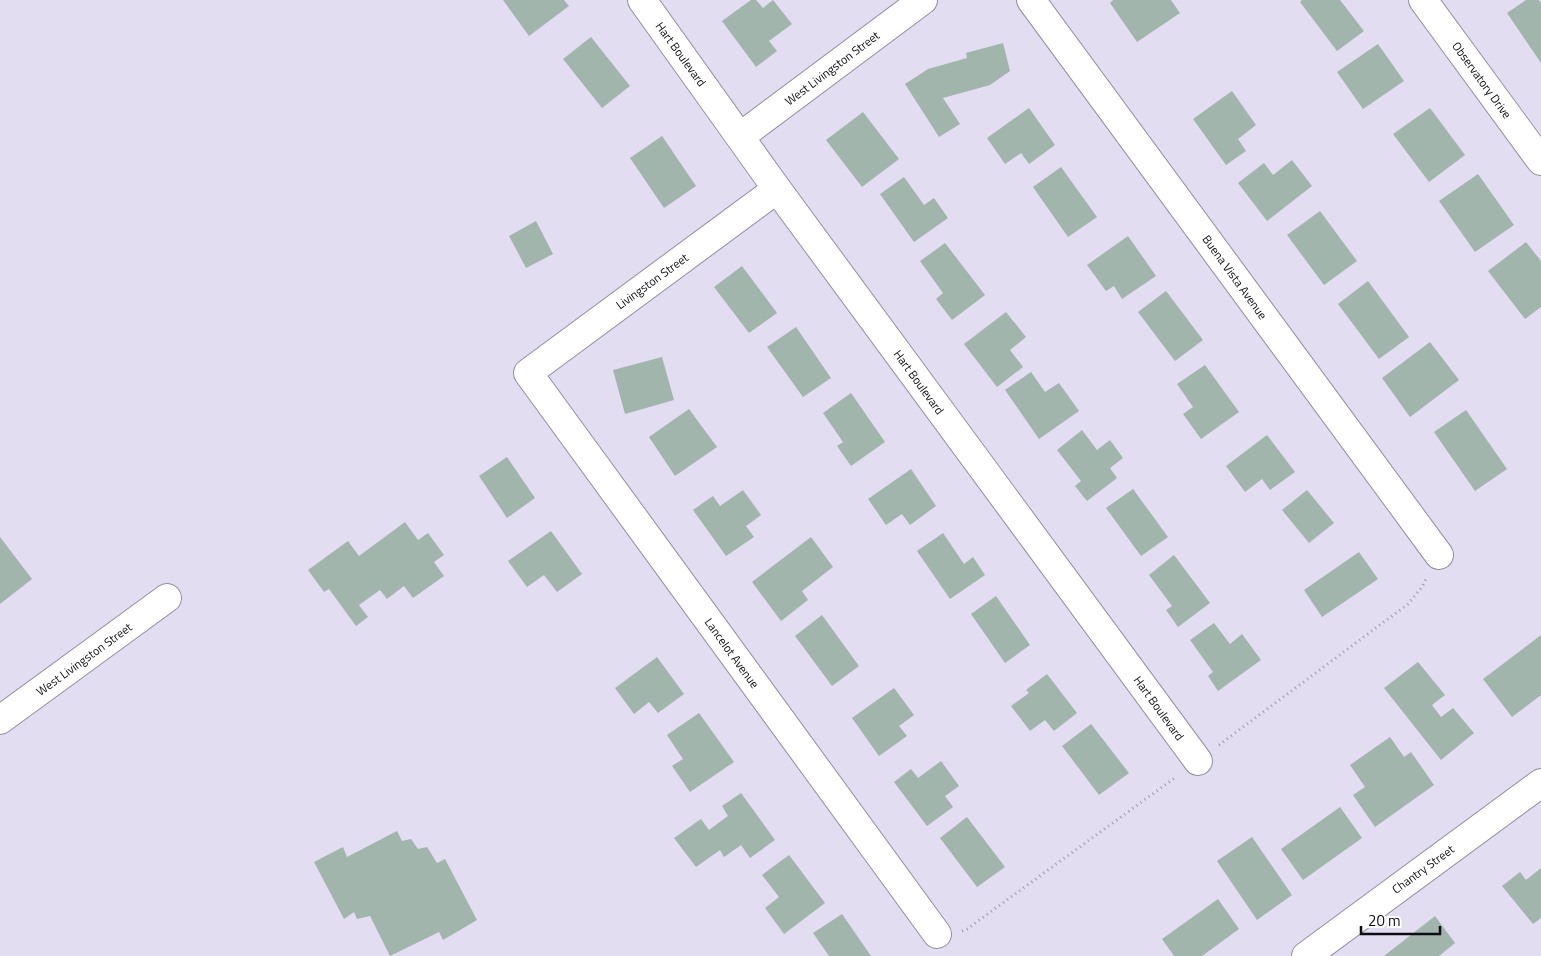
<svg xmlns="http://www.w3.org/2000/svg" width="1541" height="956" viewBox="0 0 1541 956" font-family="'Titillium Web',sans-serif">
	<rect width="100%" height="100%" fill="#e2ddf0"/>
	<path fill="#a1b5ac" d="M 503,0 L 564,0 L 569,6 L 529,36 Z
		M 751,0 L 756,0 L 763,8 L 773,0 L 792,24 L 769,41 L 777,51 L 756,67 L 722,21 Z
		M 1113,0 L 1171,0 L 1180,13 L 1137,42 L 1110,3 Z
		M 1302,0 L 1340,0 L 1364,31 L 1337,51 L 1300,2 Z
		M 1526,0 L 1539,0 L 1541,3 L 1541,63 L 1507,13 Z
		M 591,37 L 630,86 L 602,108 L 563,59 Z
		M 1003,43 L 1010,71 L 990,85 L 943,98 L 960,124 L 939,137 L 905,84 L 928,69 L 967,58 L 966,53 Z
		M 1378,44 L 1404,81 L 1363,109 L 1337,72 Z
		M 1232,91 L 1256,125 L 1238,139 L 1246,151 L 1226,165 L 1193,119 Z
		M 1029,108 L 1055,145 L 1029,164 L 1021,153 L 1005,164 L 987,138 Z
		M 1430,108 L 1465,155 L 1429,182 L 1393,134 Z
		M 863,112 L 899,159 L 862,187 L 826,140 Z
		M 662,136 L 696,186 L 664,208 L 630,158 Z
		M 1292,160 L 1312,186 L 1267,221 L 1238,183 L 1264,163 L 1273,175 Z
		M 1061,167 L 1097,217 L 1068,237 L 1033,187 Z
		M 1478,174 L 1514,225 L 1475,252 L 1439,201 Z
		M 904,177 L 924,205 L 934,198 L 948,218 L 914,242 L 880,194 Z
		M 1320,211 L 1357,261 L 1324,285 L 1287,235 Z
		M 536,221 L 553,254 L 526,268 L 509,236 Z
		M 1128,236 L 1156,276 L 1122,299 L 1114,286 L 1106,291 L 1087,265 Z
		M 1526,242 L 1541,261 L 1541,307 L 1525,319 L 1488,271 Z
		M 945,243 L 985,295 L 952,320 L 936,299 L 943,293 L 920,261 Z
		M 742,266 L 777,313 L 749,333 L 714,287 Z
		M 1368,281 L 1409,337 L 1379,359 L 1338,304 Z
		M 1166,291 L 1203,340 L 1175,361 L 1138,312 Z
		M 1006,312 L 1026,337 L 1010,350 L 1023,367 L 997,387 L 964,344 Z
		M 796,327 L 831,378 L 803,397 L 767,347 Z
		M 1430,342 L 1459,380 L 1410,417 L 1382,378 Z
		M 662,357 L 674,400 L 625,414 L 613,370 Z
		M 1205,365 L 1239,412 L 1201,439 L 1183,414 L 1193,407 L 1177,384 Z
		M 1031,372 L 1045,392 L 1059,383 L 1079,411 L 1039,439 L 1005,390 Z
		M 851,393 L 885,442 L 851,466 L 837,446 L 843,442 L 823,413 Z
		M 689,409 L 717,447 L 675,476 L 649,437 Z
		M 1466,410 L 1507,469 L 1475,491 L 1434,432 Z
		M 1082,430 L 1097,450 L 1110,440 L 1123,458 L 1110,468 L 1117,478 L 1087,501 L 1075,486 L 1081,481 L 1057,450 Z
		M 1267,435 L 1295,472 L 1270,490 L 1262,479 L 1245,492 L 1226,466 Z
		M 507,457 L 535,498 L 507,518 L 479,476 Z
		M 911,469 L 936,506 L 910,525 L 902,514 L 886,525 L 868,499 Z
		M 1133,489 L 1168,537 L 1141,556 L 1106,508 Z
		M 743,490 L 761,515 L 746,526 L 754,537 L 726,556 L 693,510 L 713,496 L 720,506 Z
		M 1307,490 L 1334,523 L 1309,543 L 1282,510 Z
		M 405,522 L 418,540 L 428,533 L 444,555 L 434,562 L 444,576 L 413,598 L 404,586 L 387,599 L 380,590 L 359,605 L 368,617 L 356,626 L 329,589 L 324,592 L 308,570 L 348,541 L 359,556 Z
		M 551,531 L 582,574 L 557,592 L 544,575 L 527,587 L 508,561 Z
		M 943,533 L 964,564 L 973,557 L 985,575 L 950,599 L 917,551 Z
		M 0,537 L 32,579 L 0,604 Z
		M 811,537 L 833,567 L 802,591 L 808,600 L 781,621 L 752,582 Z
		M 1359,552 L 1378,579 L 1322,617 L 1304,590 Z
		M 1174,555 L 1210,603 L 1178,627 L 1166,610 L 1172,606 L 1149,575 Z
		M 996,596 L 1030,645 L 1005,663 L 971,614 Z
		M 822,615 L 859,666 L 832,686 L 795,636 Z
		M 1214,623 L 1230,644 L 1242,634 L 1261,660 L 1218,691 L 1208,676 L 1213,672 L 1190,640 Z
		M 1541,635 L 1541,695 L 1512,717 L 1483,679 Z
		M 657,657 L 684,694 L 658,713 L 649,702 L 634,714 L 615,688 Z
		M 1418,662 L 1445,695 L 1432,705 L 1441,717 L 1453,708 L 1474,733 L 1441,760 L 1384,688 Z
		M 1047,674 L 1077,713 L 1054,731 L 1045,720 L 1030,731 L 1011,706 L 1029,693 L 1026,690 Z
		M 894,688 L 914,715 L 899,726 L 907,736 L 879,756 L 852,718 Z
		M 699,713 L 734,762 L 690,792 L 672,766 L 683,759 L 667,735 Z
		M 1091,724 L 1129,773 L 1099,795 L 1062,746 Z
		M 1390,737 L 1404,757 L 1411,752 L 1434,785 L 1375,827 L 1353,795 L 1365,787 L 1350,765 Z
		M 941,761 L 959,786 L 945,796 L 953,807 L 927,826 L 894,782 L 911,769 L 918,778 Z
		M 741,793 L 775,840 L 750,858 L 741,845 L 724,857 L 720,850 L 696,867 L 674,838 L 701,819 L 709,830 L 728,816 L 722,806 Z
		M 1340,807 L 1362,838 L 1303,880 L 1281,849 Z
		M 967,817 L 1005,867 L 977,887 L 940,838 Z
		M 397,831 L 402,841 L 411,839 L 418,849 L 427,847 L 437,863 L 445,859 L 477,920 L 443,940 L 439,932 L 390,956 L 370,916 L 357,919 L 354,912 L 344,919 L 314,862 L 343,847 L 347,857 Z
		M 1252,837 L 1292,895 L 1257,920 L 1217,861 Z
		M 789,855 L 825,903 L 784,934 L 765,908 L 779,897 L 762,875 Z
		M 1541,868 L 1541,918 L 1533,924 L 1502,886 L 1520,872 L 1526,880 Z
		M 1218,899 L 1239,929 L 1202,956 L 1174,956 L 1162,939 Z
		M 842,914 L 871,956 L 829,956 L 813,933 Z
		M 1435,916 L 1455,943 L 1439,956 L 1384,956 Z"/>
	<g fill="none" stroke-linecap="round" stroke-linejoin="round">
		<g stroke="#928e9f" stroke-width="30">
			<path id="minor" d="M 642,0 L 777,189 L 1198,761
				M 1031,0 L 1439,555
				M 1423,0 L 1541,161
				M 741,136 L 923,0
				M 777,189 L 528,373 L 937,934
				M 0,720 L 167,598
				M 1306,956 L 1541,783"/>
		</g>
		<path stroke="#9d9aa8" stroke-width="3" stroke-dasharray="1 4" stroke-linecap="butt" d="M 1219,745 L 1408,604 L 1422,587 L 1427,577
			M 962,931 L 967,929 L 1176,777"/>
		<use href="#minor" stroke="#fff" stroke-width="28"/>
	</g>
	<g text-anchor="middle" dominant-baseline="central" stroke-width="4" stroke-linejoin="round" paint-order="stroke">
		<g font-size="12" fill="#0e0d13" stroke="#fff">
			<text transform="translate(681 54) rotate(54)">Hart Boulevard</text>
			<text transform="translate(832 68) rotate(-37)">West Livingston Street</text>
			<text transform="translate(1482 80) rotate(54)">Observatory Drive</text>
			<text transform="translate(1235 277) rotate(54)">Buena Vista Avenue</text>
			<text transform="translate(652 281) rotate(-36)">Livingston Street</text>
			<text transform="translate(919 382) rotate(54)">Hart Boulevard</text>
			<text transform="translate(732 653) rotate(54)">Lancelot Avenue</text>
			<text transform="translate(84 659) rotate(-36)">West Livingston Street</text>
			<text transform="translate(1159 708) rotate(54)">Hart Boulevard</text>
			<text transform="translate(1423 869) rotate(-36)">Chantry Street</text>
		</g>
	</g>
	<path d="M1361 926v8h79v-8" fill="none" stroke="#0e0d13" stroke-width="2.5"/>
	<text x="1368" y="926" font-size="15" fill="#0e0d13" stroke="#ffffff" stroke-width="4" paint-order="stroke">20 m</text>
</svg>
